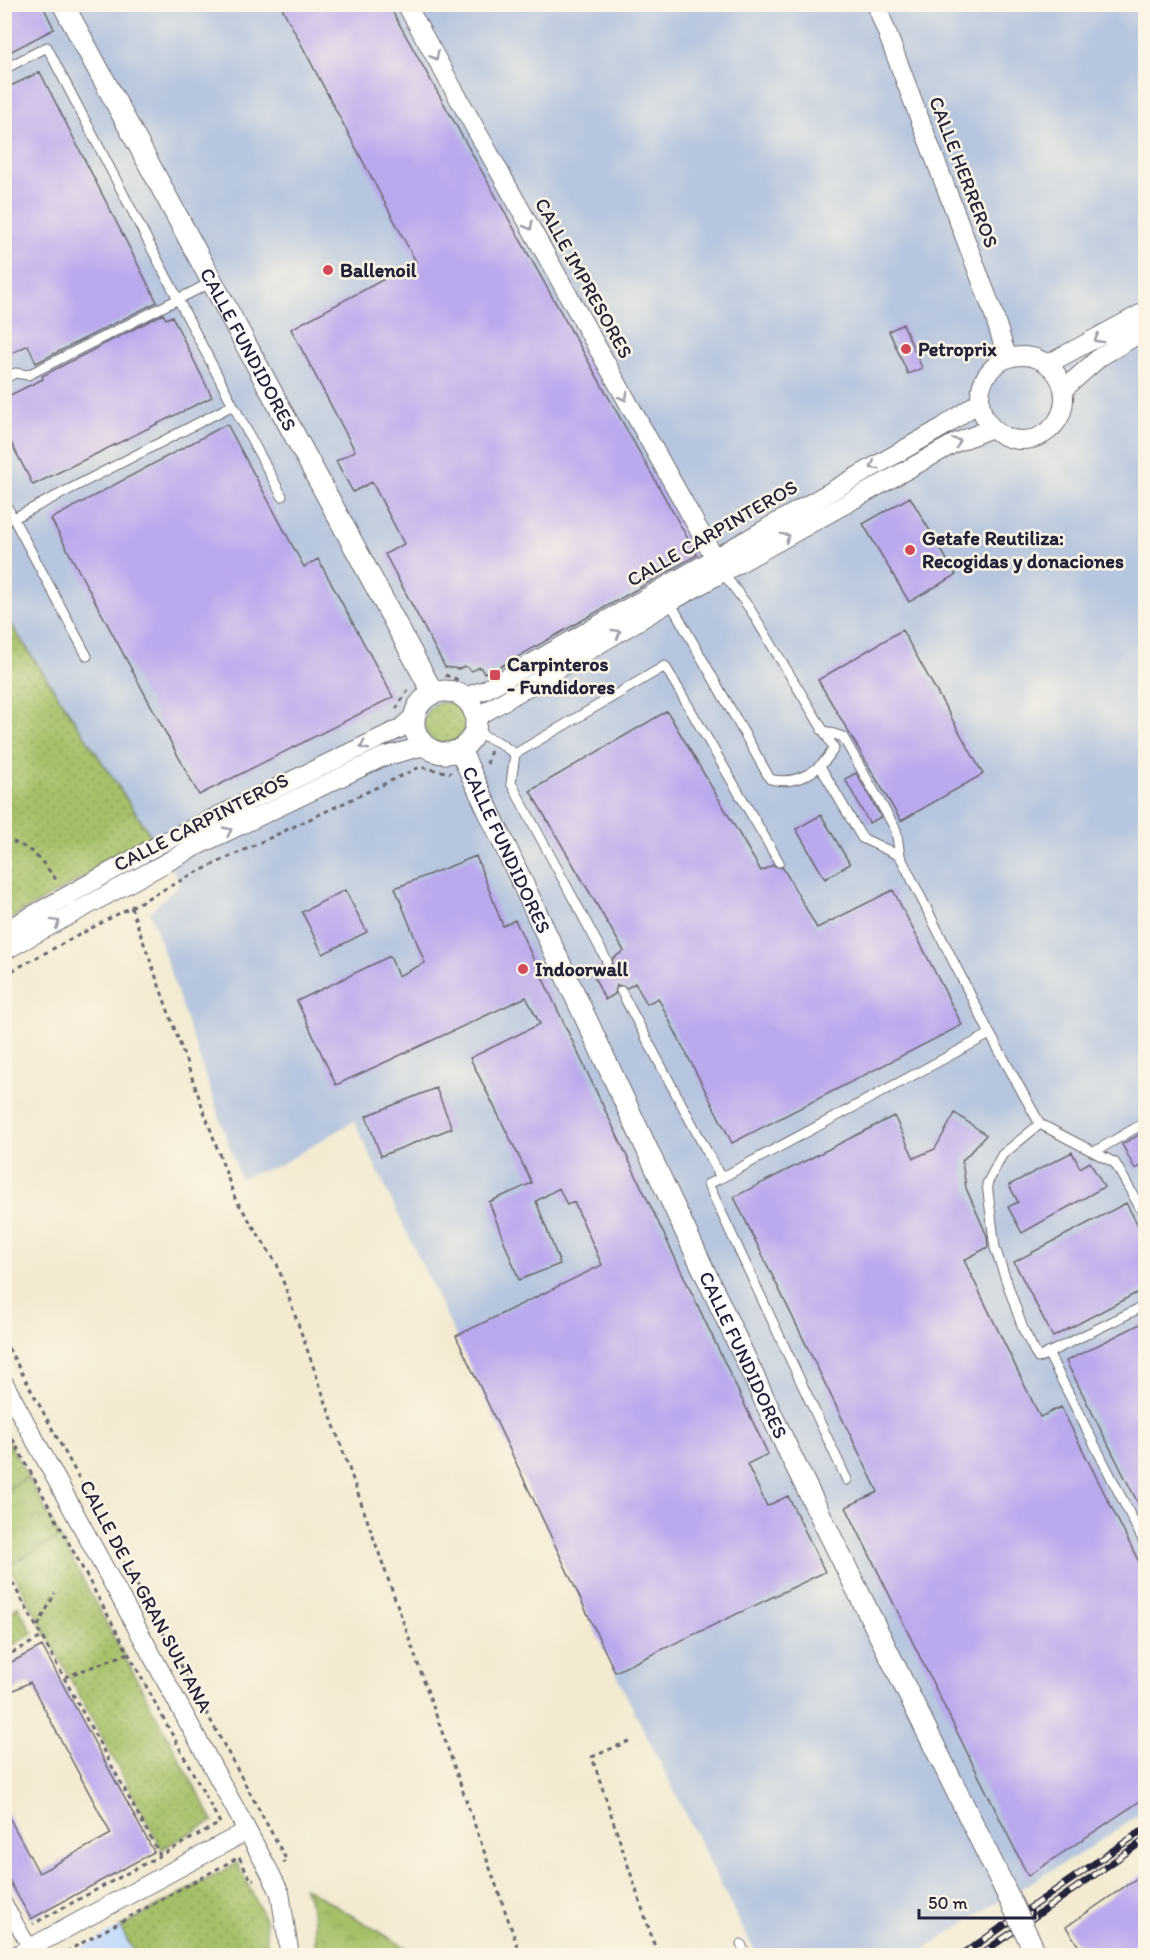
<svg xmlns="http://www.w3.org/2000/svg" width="1150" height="1960" viewBox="0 0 1150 1960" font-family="Itim,sans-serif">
	<defs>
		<pattern id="grass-dots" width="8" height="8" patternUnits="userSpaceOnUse" patternTransform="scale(1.5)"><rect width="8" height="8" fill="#a5c168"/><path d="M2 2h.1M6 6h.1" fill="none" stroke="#869c57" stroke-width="1.8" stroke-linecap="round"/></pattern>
		<pattern id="park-crowns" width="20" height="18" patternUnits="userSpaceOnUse" patternTransform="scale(1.5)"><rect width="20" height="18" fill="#a5c168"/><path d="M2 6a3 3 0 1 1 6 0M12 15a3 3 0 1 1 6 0" fill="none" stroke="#869c57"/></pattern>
	</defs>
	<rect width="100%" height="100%" fill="#fcf5e5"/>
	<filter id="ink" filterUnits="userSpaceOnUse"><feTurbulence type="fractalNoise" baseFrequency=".0167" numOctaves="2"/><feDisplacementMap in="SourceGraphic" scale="12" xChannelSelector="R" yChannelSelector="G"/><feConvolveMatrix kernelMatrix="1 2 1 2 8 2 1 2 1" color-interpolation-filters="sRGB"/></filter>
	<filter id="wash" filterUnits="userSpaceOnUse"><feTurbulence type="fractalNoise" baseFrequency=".008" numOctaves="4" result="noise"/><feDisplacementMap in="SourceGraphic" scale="24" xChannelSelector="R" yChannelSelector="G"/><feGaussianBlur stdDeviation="1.35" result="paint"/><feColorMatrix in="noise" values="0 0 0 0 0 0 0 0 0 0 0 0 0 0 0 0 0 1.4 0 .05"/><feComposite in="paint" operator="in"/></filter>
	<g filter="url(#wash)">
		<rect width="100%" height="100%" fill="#f3ead1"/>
		<path fill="#c8ddf9" d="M 120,1927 L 136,1955 L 67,1956 Z"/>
		<path fill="#b6c6de" d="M 4,5 L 1145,5 L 1145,1810 L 1088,1849 L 989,1907 L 915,1955 L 756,1955 L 615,1672 L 354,1121 L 280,1165 L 240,1178 L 150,912 L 181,883 L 5,614 Z"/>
		<path fill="url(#grass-dots)" stroke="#647252" stroke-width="1.5" d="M 4,614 L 153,839 L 4,922 Z
			M424 723a21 21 0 1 1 42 0a21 21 0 1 1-42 0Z
			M 4,1434 L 28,1477 L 5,1490 L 4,1490 Z
			M 60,1537 L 213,1821 L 162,1849 L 9,1565 Z
			M 18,1606 L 33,1634 L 5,1649 L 5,1619 Z
			M 237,1863 L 265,1919 L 268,1955 L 136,1955 L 120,1927 Z"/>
		<path fill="url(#park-crowns)" stroke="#647252" stroke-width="1.5" d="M 28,1477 L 60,1537 L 9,1565 L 5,1556 L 5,1490 Z
			M 304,1887 L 418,1955 L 316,1955 L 314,1916 Z"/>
		<g id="blocks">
			<path fill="#bba9ed" d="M 4,4 L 42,4 L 54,29 L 4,55 Z
				M 280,4 L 388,4 L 697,555 L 491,672 L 489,670 L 484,673 L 480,667 L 472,671 L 465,666 L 459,669 L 445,667 L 385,554 L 404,544 L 372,482 L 353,492 L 336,461 L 355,451 L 291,329 L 416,262 Z
				M 40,72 L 157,302 L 36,363 L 28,345 L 4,357 L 4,89 Z
				M 163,314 L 166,319 L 172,316 L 212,397 L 33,485 L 4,429 L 4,398 L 43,379 L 42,376 Z
				M 903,324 L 922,368 L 908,374 L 889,331 Z
				M 227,424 L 304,567 L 318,559 L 393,697 L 199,795 L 51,519 Z
				M 910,497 L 956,575 L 909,602 L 863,524 Z
				M 902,630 L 983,774 L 901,821 L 818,680 Z
				M 667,711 L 761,871 L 773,865 L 783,868 L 817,928 L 893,890 L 962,1025 L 732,1143 L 658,998 L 647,1004 L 635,983 L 627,988 L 617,985 L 615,994 L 605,1000 L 591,970 L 601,964 L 611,967 L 613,958 L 624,951 L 530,791 Z
				M 856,773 L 881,817 L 869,823 L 845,779 Z
				M 821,815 L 850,864 L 825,879 L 796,829 Z
				M 476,856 L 503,926 L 515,920 L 768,1454 L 747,1464 L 767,1506 L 788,1496 L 825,1572 L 615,1672 L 456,1336 L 602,1265 L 574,1202 L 567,1205 L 559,1188 L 536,1201 L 560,1264 L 519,1280 L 489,1202 L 532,1183 L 470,1058 L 540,1024 L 526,997 L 336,1085 L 297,1001 L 390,956 L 398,976 L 425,963 L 395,888 Z
				M 345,890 L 367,932 L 323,954 L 302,912 Z
				M 436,1088 L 452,1128 L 381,1156 L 366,1116 Z
				M 955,1113 L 986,1135 L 962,1161 L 966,1188 L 987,1236 L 988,1247 L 964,1260 L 1040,1417 L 1061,1407 L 1146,1576 L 1146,1797 L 1028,1876 L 846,1507 L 878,1492 L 734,1197 L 894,1116 L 914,1158 L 935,1149 Z
				M 1146,1131 L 1146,1164 L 1135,1169 L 1122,1144 Z
				M 1072,1152 L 1080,1168 L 1090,1162 L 1104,1187 L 1022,1233 L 1008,1207 L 1018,1202 L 1009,1185 Z
				M 1126,1203 L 1146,1240 L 1146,1288 L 1053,1337 L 1014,1262 Z
				M 1146,1321 L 1146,1519 L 1066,1361 Z
				M 42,1646 L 154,1852 L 31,1919 L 4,1871 L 4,1808 L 39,1873 L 111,1834 L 30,1682 L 4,1695 L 4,1666 Z
				M 1146,1872 L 1146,1956 L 1085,1956 L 1066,1927 Z"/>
		</g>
	</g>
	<g filter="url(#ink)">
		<use href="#blocks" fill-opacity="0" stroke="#6b6870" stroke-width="1.5"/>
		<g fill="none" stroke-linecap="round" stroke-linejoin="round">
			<g stroke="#6b6870" stroke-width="11">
				<path id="service" d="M 4,69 L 47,47 L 233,405 L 14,518
					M 4,379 L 15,373 L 28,375 L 212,282
					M 233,405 L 282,496
					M 4,501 L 87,656
					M 670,602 L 770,779 C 796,786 821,771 834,748 L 750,609 L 723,573
					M 822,730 L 843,737 L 896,830 L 900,856
					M 475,732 L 498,742 L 515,754
					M 607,961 L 511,783 L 515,754 L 665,666 L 779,862
					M 621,991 L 721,1178 L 990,1034 L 900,856 L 862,838 L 820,766
					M 990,1034 L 1040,1124 L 1115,1163 L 1146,1218
					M 1040,1124 L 1002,1155 L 987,1184 L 995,1248 L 1023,1329 L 1038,1358 L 1146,1305
					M 1094,1152 L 1146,1122
					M 721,1178 L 708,1184 L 847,1480
					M 1048,1353 L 1146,1546
					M 741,1944 L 746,1956"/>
			</g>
			<g stroke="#6b6870" stroke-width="16">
				<path id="pedestrian" d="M 4,1902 L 30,1948"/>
			</g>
			<g stroke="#6b6870" stroke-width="20">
				<path id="minor" d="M 406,4 L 723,573
					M 876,4 L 992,309 L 1007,357
					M980 398a42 42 0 1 1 84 0a42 42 0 1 1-84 0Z
					M 1048,364 L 1146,311
					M 1064,389 L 1100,357 L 1146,330
					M 464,697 L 485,690 L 943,427 L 979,402
					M 477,717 L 670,602 L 955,443 L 992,428
					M 4,931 L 160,844 L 401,728 L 414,716
					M 4,951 L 191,849 L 383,757 L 424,746
					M 4,1383 L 269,1871 L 280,1893 L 290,1956
					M 15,1956 L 247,1831"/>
			</g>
			<g stroke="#6b6870" stroke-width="23">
				<g id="tertiary">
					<path id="s1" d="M 63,4 L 433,693"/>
					<circle cx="445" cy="722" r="31"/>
					<path id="s2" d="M 460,750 L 788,1450 L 1001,1881"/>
				</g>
			</g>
			<path stroke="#6b6870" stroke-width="3" stroke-dasharray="4.5 4.5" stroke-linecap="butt" d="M 445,675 L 461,681
				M 396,709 L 410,687
				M 487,764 L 491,750
				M 4,839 C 33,847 40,859 58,882
				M 131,907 L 235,1198 L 277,1264 L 521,1956
				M 4,975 L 189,876 L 420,767 L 451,773
				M 4,1340 L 287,1861 L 283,1863
				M 4,1423 L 220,1823 L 33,1924
				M 4,1567 L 160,1855
				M 38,1626 L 55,1593
				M 4,1657 L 42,1637
				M 65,1677 L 129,1653
				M 629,1741 L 592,1757 L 658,1956
				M 4,1879 L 9,1888
				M 68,1950 L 80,1956
				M 58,1956 L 239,1857 L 251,1880 L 254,1879"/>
			<use href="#service" stroke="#fff" stroke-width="9"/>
			<use href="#pedestrian" stroke="#fff" stroke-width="14"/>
			<use href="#minor" stroke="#fff" stroke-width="18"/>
			<use href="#tertiary" stroke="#fff" stroke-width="21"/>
			<g stroke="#22223b" stroke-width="7">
				<path id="rail" d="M 960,1956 L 1146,1828
					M 978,1956 L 1146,1839"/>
			</g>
			<use href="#rail" stroke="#fcf5e5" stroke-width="4.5" stroke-dasharray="14" stroke-linecap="butt"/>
			<g stroke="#6b6870" stroke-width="23" stroke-linecap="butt">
				<path id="tertiary-bridge" d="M 1001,1881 L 1037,1956"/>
			</g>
			<use href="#tertiary-bridge" stroke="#fff" stroke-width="21"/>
		</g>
		<defs><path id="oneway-chevron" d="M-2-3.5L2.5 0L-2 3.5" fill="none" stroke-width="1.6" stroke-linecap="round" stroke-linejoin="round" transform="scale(1.5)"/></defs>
		<g stroke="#9c9ca7">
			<use href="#oneway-chevron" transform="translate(435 56) rotate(61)"/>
			<use href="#oneway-chevron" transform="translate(529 226) rotate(61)"/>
			<use href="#oneway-chevron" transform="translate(1098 339) rotate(150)"/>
			<use href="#oneway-chevron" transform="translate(624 397) rotate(61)"/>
			<use href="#oneway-chevron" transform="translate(957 442) rotate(-24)"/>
			<use href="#oneway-chevron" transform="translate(874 466) rotate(150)"/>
			<use href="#oneway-chevron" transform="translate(786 537) rotate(-29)"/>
			<use href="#oneway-chevron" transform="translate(617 633) rotate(-31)"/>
			<use href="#oneway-chevron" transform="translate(364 746) rotate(154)"/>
			<use href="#oneway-chevron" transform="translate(228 831) rotate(-25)"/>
			<use href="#oneway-chevron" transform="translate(56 923) rotate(-29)"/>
		</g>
	</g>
	<g fill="#d1495b" stroke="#fcf5e5" stroke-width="2">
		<circle cx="328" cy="270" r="6"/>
		<circle cx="906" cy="349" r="6"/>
		<circle cx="910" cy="550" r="6"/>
		<rect x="489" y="669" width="12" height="12" rx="3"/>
		<circle cx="523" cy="969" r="6"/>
	</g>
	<g text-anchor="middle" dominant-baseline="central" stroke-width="5" stroke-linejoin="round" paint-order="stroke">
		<g font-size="20" fill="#22223b" stroke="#fcf5e5">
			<text transform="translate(964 172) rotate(69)">CALLE HERREROS</text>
			<text transform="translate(584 278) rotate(61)">CALLE IMPRESORES</text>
			<text stroke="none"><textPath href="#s1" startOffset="392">CALLE FUNDIDORES</textPath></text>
			<text transform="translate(712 533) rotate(-30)">CALLE CARPINTEROS</text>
			<text transform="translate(201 822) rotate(-27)">CALLE CARPINTEROS</text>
			<text stroke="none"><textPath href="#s2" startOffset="110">CALLE FUNDIDORES</textPath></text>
			<text stroke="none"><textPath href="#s2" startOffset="668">CALLE FUNDIDORES</textPath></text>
			<text transform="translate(146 1596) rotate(62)">CALLE DE LA GRAN SULTANA</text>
		</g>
		<g font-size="20" font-weight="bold" fill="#22223b" stroke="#fcf5e5" text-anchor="start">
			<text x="340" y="270">Ballenoil</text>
			<text x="918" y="349">Petroprix</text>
			<text x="922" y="538">Getafe Reutiliza:<tspan x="922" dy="23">Recogidas y donaciones</tspan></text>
			<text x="507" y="664">Carpinteros<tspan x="507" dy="23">- Fundidores</tspan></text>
			<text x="535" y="969">Indoorwall</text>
		</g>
	</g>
	<rect width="1150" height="1960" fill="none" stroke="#fcf5e5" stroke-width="24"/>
	<path d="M919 1909v9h116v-9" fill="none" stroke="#22223b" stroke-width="3"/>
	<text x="928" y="1909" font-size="18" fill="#22223b" stroke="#fcf5e5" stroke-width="4.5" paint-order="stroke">50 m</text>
</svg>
